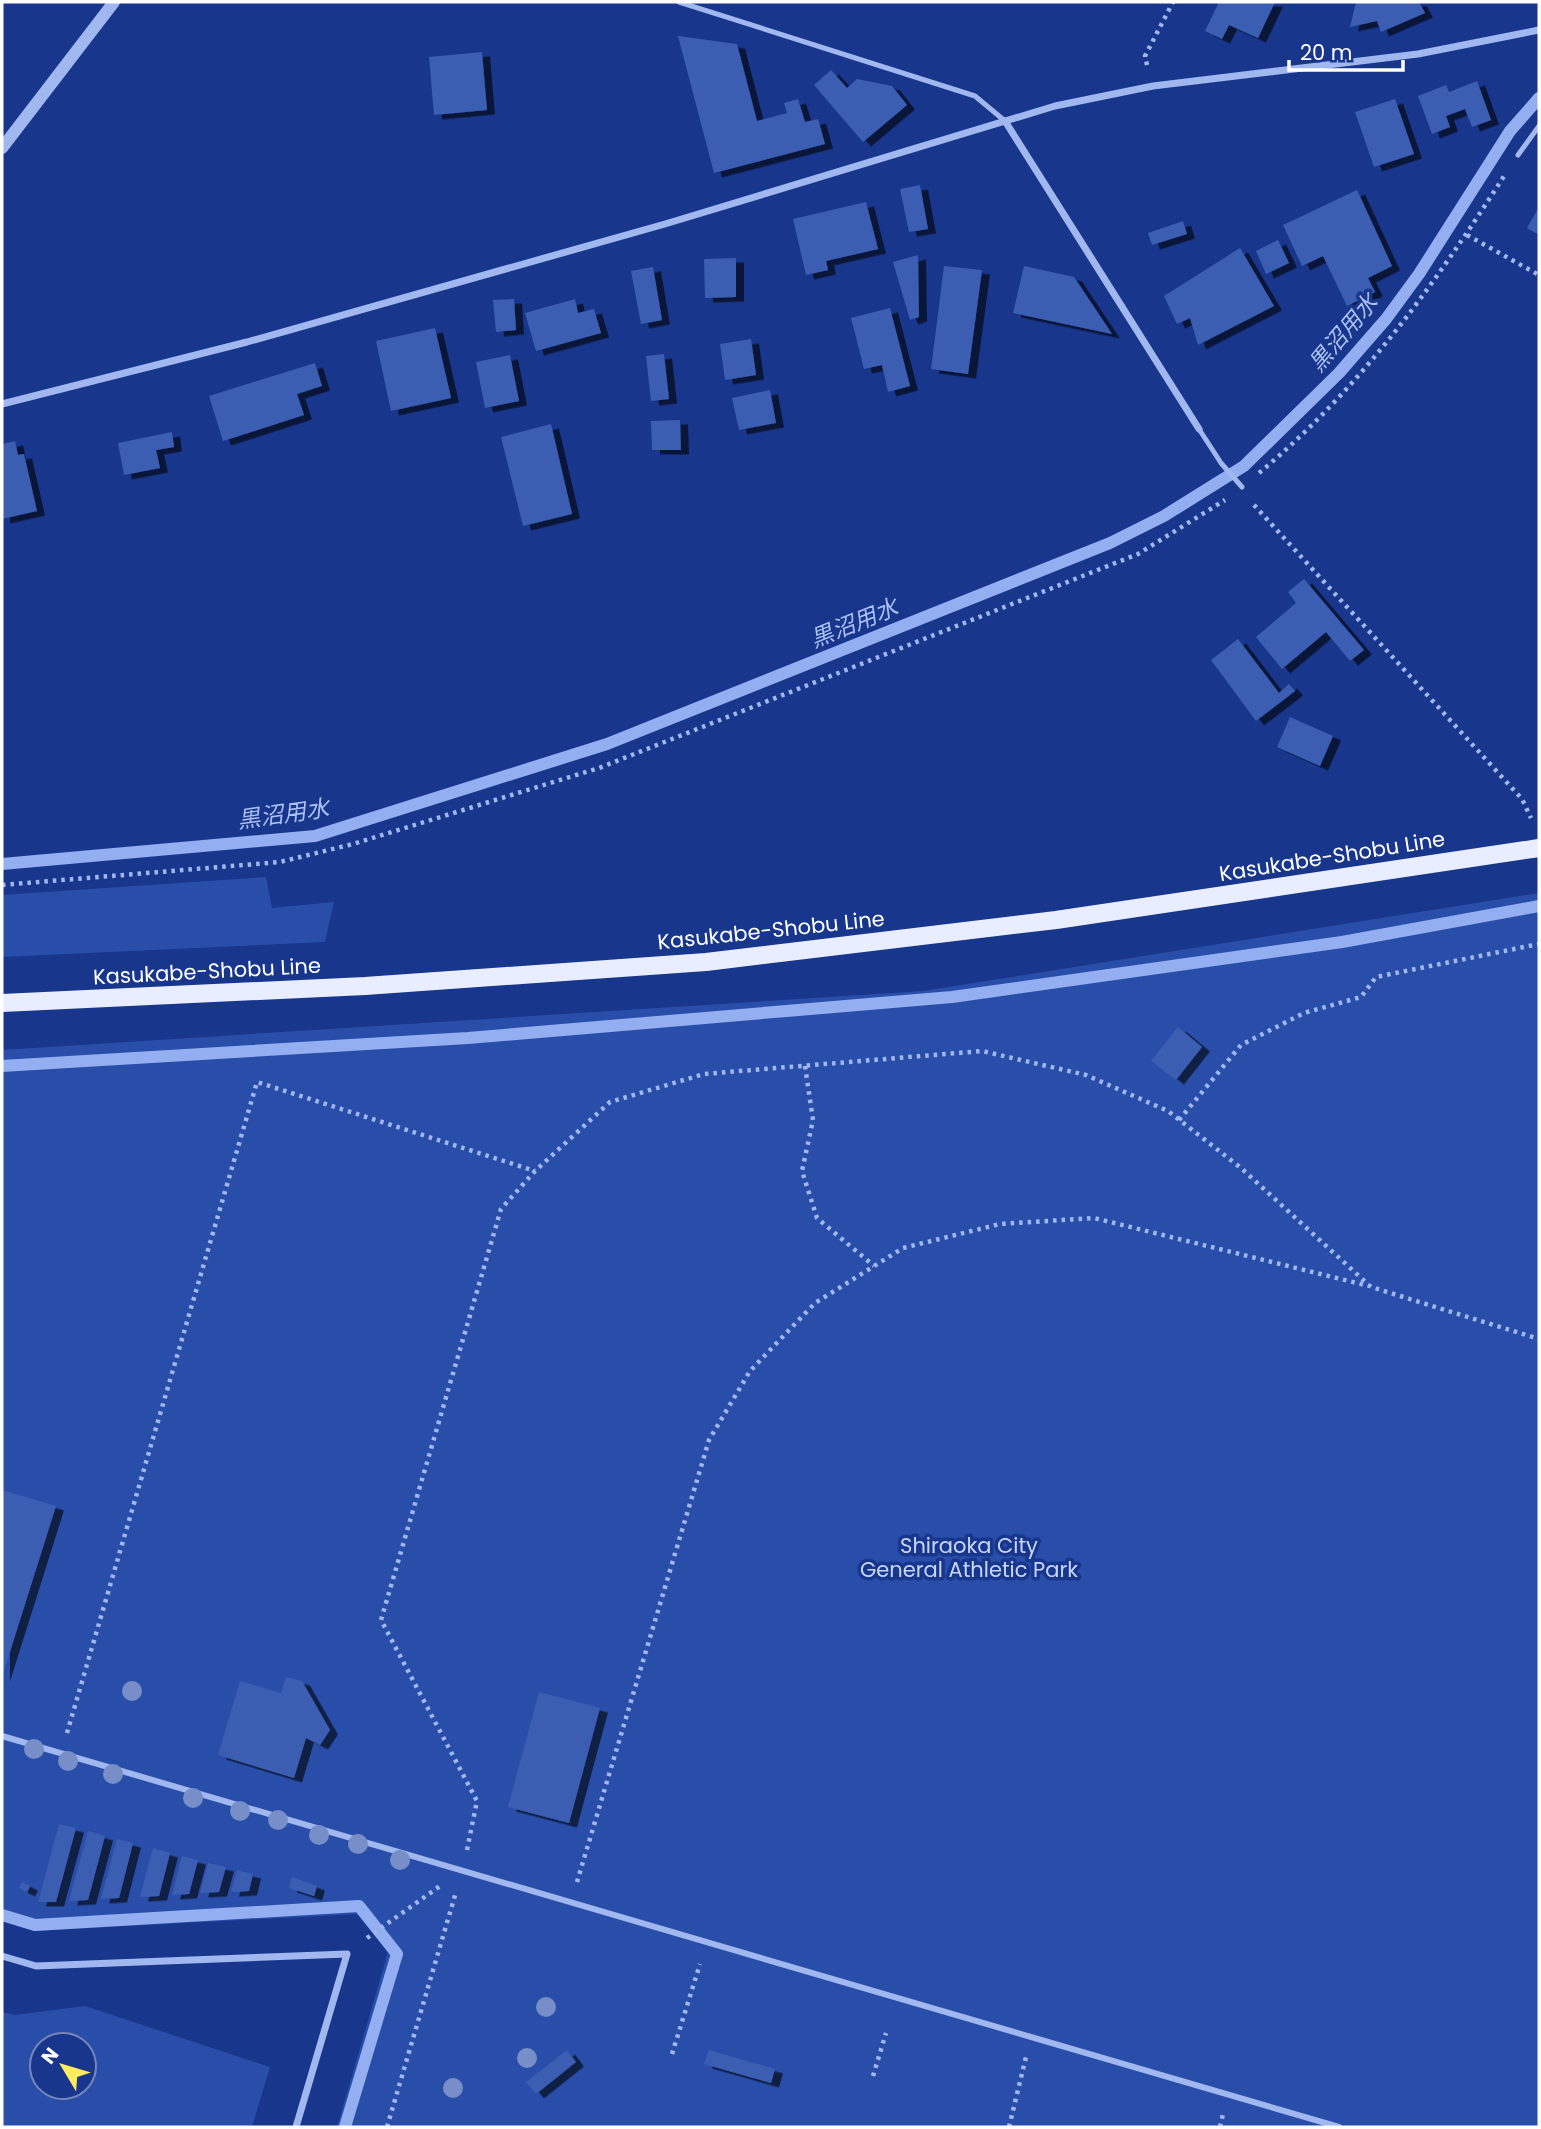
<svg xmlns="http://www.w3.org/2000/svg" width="1541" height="2129" viewBox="0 0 1541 2129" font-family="Poppins,'Noto Sans JP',sans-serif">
	<defs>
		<filter id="shadow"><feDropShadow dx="8" dy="4.5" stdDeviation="0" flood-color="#0009"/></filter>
	</defs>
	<rect width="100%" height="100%" fill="#17368c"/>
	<path fill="#294eaa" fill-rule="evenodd" d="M 266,877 L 272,908 L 334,902 L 325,942 L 2,957 L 2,895 Z
		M 1539,893 L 1539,2127 L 337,2127 L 388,1952 L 357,1914 L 34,1931 L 2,1921 L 2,1050 L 923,991 Z
		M 85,2006 L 270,2067 L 252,2127 L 2,2127 L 2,2012 L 15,2015 ZM 42,2045 L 84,2045 L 84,2087 L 42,2087 Z"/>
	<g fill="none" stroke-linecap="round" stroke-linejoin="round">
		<path stroke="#93aff1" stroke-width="12" d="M 2,864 L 315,836 L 607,744 L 1110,543 L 1164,516 L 1244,466 L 1339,373 L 1386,319 L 1419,274 L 1510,131 L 1539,98
			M 2,1066 L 468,1038 L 952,997 L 1342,942 L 1539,906
			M 2,1915 L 35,1925 L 359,1906 L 397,1954 L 345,2127"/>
	</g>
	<path fill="#3b5db2" filter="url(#shadow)" d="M 1219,2 L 1275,2 L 1258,38 L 1229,25 L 1222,39 L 1205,31 Z
		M 1356,2 L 1419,2 L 1425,13 L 1381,32 L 1377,21 L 1350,27 Z
		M 678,36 L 737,44 L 757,121 L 787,113 L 784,103 L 798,99 L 805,122 L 818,119 L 825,144 L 714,173 Z
		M 482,52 L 487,110 L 434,115 L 429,57 Z
		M 831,70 L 847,88 L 857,79 L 892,86 L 907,105 L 863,142 L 814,85 Z
		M 1477,81 L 1491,120 L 1472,127 L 1465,109 L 1446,116 L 1450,127 L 1432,134 L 1418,96 L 1446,85 L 1449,92 Z
		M 1395,99 L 1414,154 L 1374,167 L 1355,112 Z
		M 920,185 L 928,229 L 909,232 L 900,189 Z
		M 1357,190 L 1392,266 L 1368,278 L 1375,292 L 1347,306 L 1323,256 L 1302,266 L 1283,225 Z
		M 866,202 L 878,249 L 826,261 L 828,270 L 806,275 L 793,219 Z
		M 1539,207 L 1539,235 L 1527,228 Z
		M 1183,221 L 1187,234 L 1152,245 L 1148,233 Z
		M 1278,240 L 1289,263 L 1266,274 L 1256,251 Z
		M 1240,248 L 1274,306 L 1198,345 L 1190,318 L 1177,324 L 1164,296 Z
		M 918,255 L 919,317 L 910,320 L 893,262 Z
		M 736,258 L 736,297 L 705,298 L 704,259 Z
		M 944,266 L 982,270 L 968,374 L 931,369 Z
		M 1024,266 L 1074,277 L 1112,334 L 1013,313 Z
		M 653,267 L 662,320 L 641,324 L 631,271 Z
		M 514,299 L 516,330 L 496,332 L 493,300 Z
		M 575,299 L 578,313 L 594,309 L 601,333 L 536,351 L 525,313 Z
		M 890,308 L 910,386 L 888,392 L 882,365 L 864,369 L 851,318 Z
		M 435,328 L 451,398 L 391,411 L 376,341 Z
		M 751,339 L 756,375 L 725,380 L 720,344 Z
		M 664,354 L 669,399 L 651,401 L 646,356 Z
		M 510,355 L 519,401 L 485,408 L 476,362 Z
		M 315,363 L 322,386 L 297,394 L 304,415 L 223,441 L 209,396 Z
		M 770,390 L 776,423 L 739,430 L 732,398 Z
		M 680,420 L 681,450 L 652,450 L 651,421 Z
		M 551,424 L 572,514 L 523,526 L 501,437 Z
		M 172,432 L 174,447 L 156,450 L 160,468 L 124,475 L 118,443 Z
		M 15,441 L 18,455 L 24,454 L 37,511 L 2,519 L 2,444 Z
		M 1304,579 L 1364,650 L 1350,661 L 1326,632 L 1282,669 L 1256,637 L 1296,603 L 1288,592 Z
		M 1238,639 L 1279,693 L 1289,684 L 1295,691 L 1256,721 L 1211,660 Z
		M 1290,717 L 1333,736 L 1320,766 L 1277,747 Z
		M 1178,1027 L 1202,1047 L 1176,1080 L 1151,1061 Z
		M 2,1490 L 56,1506 L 2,1677 Z
		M 286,1677 L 302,1681 L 330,1730 L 320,1745 L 306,1738 L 294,1778 L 218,1755 L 240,1681 L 281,1693 Z
		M 539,1692 L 600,1708 L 569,1823 L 508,1807 Z
		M 59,1824 L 76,1828 L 56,1902 L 38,1902 Z
		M 88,1831 L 105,1836 L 88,1900 L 69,1901 Z
		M 117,1839 L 133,1843 L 119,1898 L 101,1899 Z
		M 153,1848 L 170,1853 L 159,1896 L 140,1897 Z
		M 182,1856 L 198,1860 L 189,1894 L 172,1895 Z
		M 208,1863 L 226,1867 L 219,1892 L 200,1893 Z
		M 237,1870 L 253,1874 L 249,1891 L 231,1892 Z
		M 292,1877 L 317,1886 L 314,1896 L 289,1888 Z
		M 22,1882 L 30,1886 L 27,1892 L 19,1888 Z
		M 567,2050 L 576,2062 L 536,2094 L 526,2082 Z
		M 709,2050 L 775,2069 L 771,2083 L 704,2064 Z"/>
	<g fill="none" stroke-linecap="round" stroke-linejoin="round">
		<path stroke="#a1b7ef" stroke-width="4.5" stroke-dasharray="3.5 5" stroke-linecap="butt" d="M 1147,65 L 1145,56 L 1173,2
			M 1467,235 L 1539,275
			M 1259,473 C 1361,388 1435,284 1506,173
			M 1254,505 L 1522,799 L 1531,818
			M 2,885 L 280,862 L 353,844 L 599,768 L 1138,554 L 1225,500
			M 805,1066 L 813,1120 L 802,1171 L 817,1218 L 874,1266
			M 1179,1120 L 1241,1045 L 1304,1013 L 1361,997 L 1376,977 L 1539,944
			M 67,1733 L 257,1082 L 535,1171
			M 467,1850 L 477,1801 L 381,1620 L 501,1209 L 535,1171 L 610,1102 L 704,1074 L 982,1051 L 1086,1075 L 1168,1111 L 1241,1168 L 1371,1287 L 1539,1339
			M 577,1882 L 709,1440 L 750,1371 L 815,1303 L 903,1248 L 1000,1224 L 1094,1218 L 1369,1286
			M 367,1938 L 440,1886
			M 672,2054 L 700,1964
			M 873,2076 L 886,2033
			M 387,2127 L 456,1892
			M 1009,2127 L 1026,2057
			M 1220,2127 L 1223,2114"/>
		<path stroke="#a1b7ef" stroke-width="5" d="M 679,2 L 975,96 L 1005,121
			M 1518,155 L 1539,126
			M 1199,429 L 1221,463 L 1242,487"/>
		<path stroke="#a1b7ef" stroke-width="6" d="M 2,1736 L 1339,2127"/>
		<path stroke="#a1b7ef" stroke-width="7" d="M 1005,121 L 1199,429
			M 2,404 L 247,342 L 665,224 L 1055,106 L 1153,86 L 1418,54 L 1539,30
			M 2,1956 L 36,1966 L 347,1954 L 296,2127"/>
		<path stroke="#a1b7ef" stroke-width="12" d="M 2,148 L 114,2"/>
		<path stroke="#e8edff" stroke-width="18" d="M 2,1003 L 365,986 L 706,962 L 1056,920 L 1539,848"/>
	</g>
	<g fill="#788ec9">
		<circle cx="132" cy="1691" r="10"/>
		<circle cx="34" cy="1749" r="10"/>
		<circle cx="68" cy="1761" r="10"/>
		<circle cx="113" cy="1774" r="10"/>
		<circle cx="193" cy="1798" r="10"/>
		<circle cx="240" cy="1811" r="10"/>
		<circle cx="278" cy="1820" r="10"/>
		<circle cx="319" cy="1835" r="10"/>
		<circle cx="358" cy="1844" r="10"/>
		<circle cx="400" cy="1860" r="10"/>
		<circle cx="546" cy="2007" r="10"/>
		<circle cx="527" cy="2058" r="10"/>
		<circle cx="453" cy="2088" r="10"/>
	</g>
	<g text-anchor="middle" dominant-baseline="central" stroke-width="7" stroke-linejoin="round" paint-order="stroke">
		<g font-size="21" fill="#fff" stroke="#17368c">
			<text transform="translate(1332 856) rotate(-9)">Kasukabe-Shobu Line</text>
			<text transform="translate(771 930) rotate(-6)">Kasukabe-Shobu Line</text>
			<text transform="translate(207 971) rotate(-3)">Kasukabe-Shobu Line</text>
		</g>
		<g font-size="21" fill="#c7d6fb" stroke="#17368c">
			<text x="969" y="1545">Shiraoka City<tspan x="969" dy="24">General Athletic Park</tspan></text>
		</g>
		<g font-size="23" font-style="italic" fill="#acc2f6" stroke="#17368c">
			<text transform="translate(1343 333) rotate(-50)">黒沼用水</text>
			<text transform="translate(854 623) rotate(-22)">黒沼用水</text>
			<text transform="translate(283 814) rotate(-8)">黒沼用水</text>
		</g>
	</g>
	<rect width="1541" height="2129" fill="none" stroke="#ffffff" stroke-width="7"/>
	<g transform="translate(63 2066) rotate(308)"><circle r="33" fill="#17368c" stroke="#7486ba" stroke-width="2"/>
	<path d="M0-5L12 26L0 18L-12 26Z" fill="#ffeb5e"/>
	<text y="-10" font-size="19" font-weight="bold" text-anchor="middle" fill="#ffffff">N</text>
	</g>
	<path d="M1289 60v10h114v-10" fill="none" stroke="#ffffff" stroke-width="3.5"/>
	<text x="1300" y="60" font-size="21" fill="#ffffff" stroke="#17368c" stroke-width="5" paint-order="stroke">20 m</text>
</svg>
